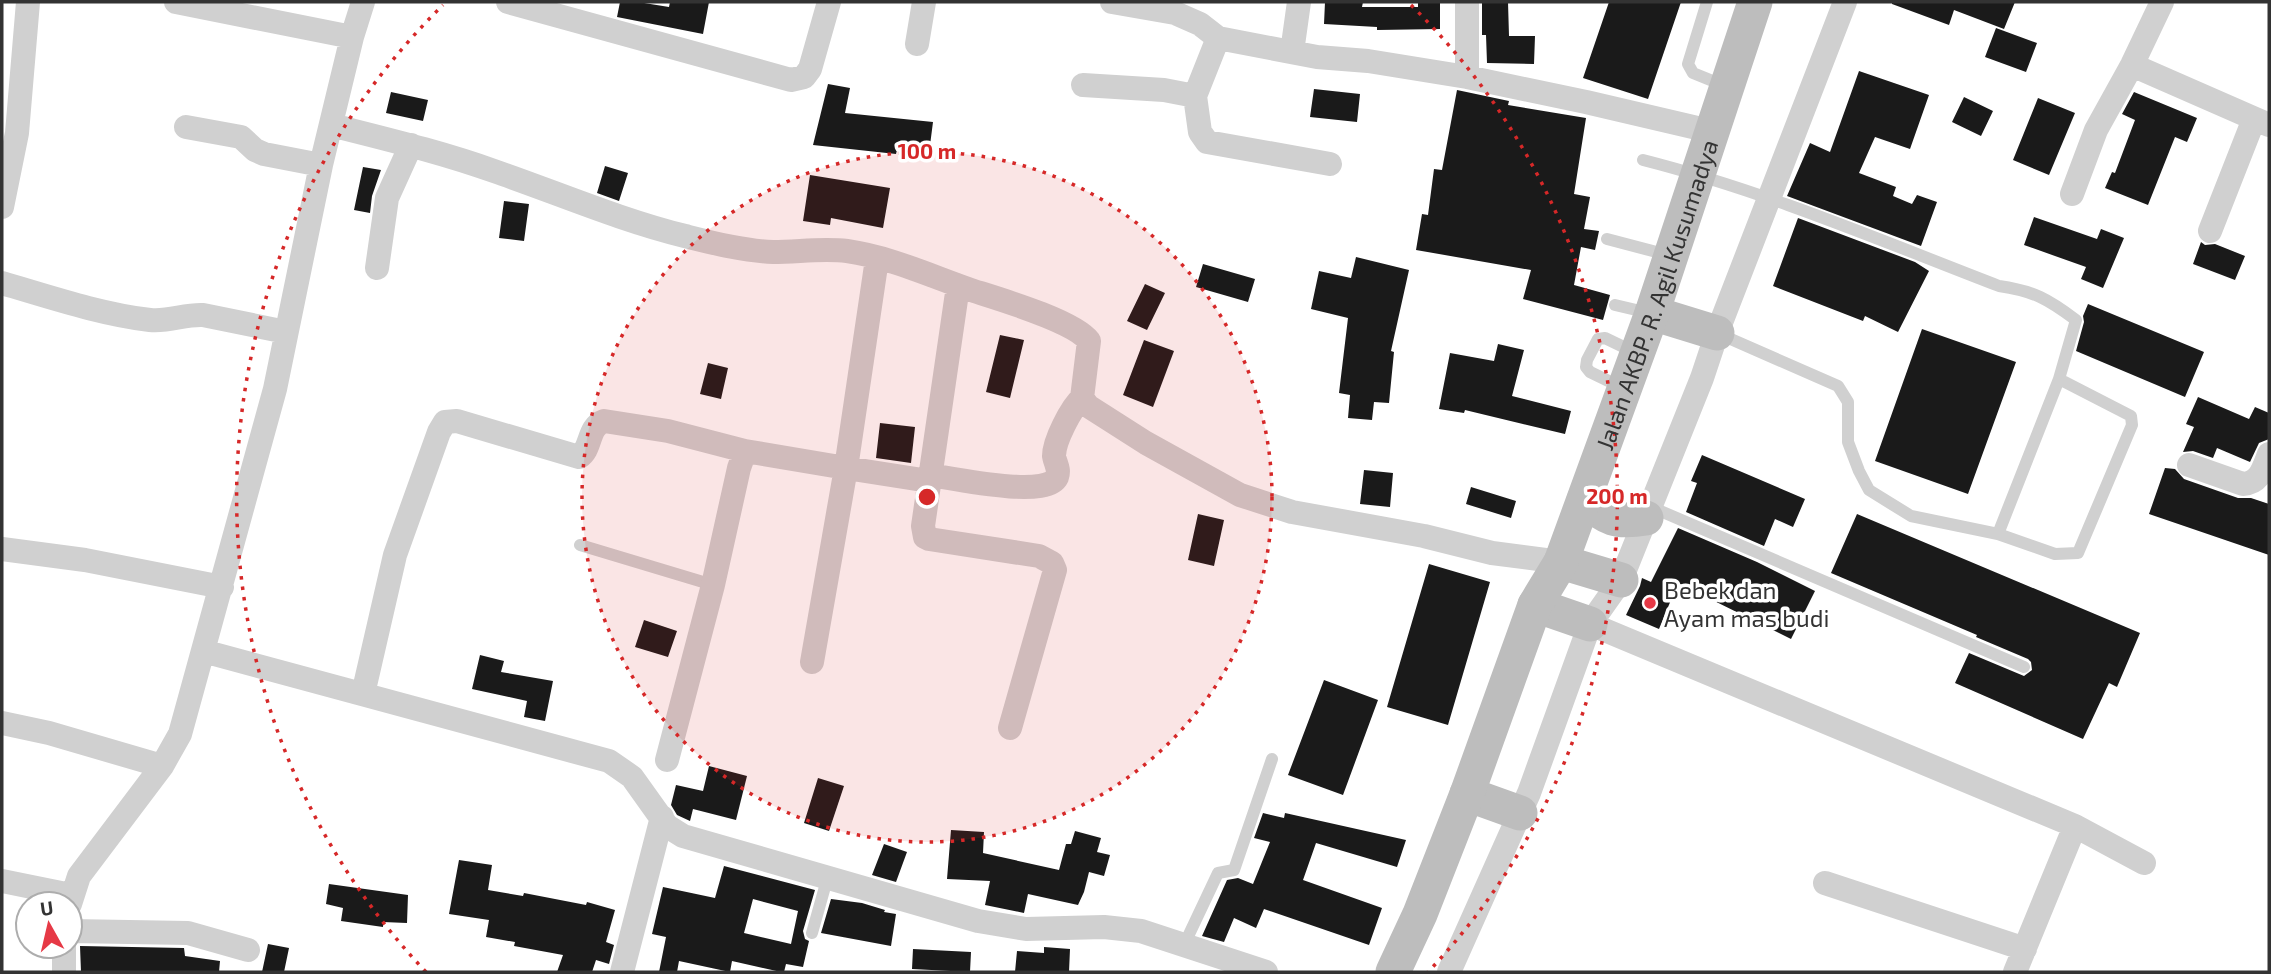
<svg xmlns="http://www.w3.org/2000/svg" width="2271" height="974" viewBox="0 0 2271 974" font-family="'Exo 2',sans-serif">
	<rect width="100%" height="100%" fill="#fff"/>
	<path fill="#1a1a1a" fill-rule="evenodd" d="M 620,2 L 638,2 L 669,7 L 670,2 L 709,2 L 703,34 L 617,17 Z
		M 1325,2 L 1363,2 L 1362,7 L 1418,7 L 1418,2 L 1440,2 L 1440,29 L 1377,30 L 1377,27 L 1324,24 Z
		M 1482,2 L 1508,2 L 1509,36 L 1535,36 L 1534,64 L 1487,63 L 1486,35 L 1482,35 Z
		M 1609,2 L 1681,2 L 1648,99 L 1583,78 Z
		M 1892,2 L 2015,2 L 2004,29 L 1954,10 L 1949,25 L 1892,4 Z
		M 1996,28 L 2037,43 L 2026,72 L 1985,57 Z
		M 1859,71 L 1929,95 L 1910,149 L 1875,137 L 1859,173 L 1896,187 L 1893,196 L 1912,204 L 1917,195 L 1937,202 L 1921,246 L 1787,196 L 1810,143 L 1830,152 Z
		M 828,84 L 850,88 L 845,113 L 933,122 L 929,153 L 897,150 L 896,154 L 813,145 Z
		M 1314,89 L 1360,94 L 1357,122 L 1310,117 Z
		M 1457,90 L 1509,101 L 1508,105 L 1586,118 L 1574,194 L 1590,197 L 1584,229 L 1599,231 L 1595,250 L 1581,247 L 1574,285 L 1610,295 L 1603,320 L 1523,299 L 1531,270 L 1416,250 L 1422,214 L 1428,215 L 1434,169 L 1442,170 Z
		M 391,92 L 428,100 L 423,121 L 386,113 Z
		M 2134,92 L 2197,118 L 2187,142 L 2175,137 L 2148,205 L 2105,188 L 2112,172 L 2115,173 L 2135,120 L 2122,114 Z
		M 1964,97 L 1993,111 L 1981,136 L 1952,122 Z
		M 2038,98 L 2075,113 L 2049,175 L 2013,160 Z
		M 605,166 L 628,173 L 619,201 L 597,193 Z
		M 363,167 L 381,170 L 372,196 L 370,213 L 354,210 Z
		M 810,175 L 890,188 L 883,228 L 831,218 L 830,225 L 803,221 Z
		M 504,201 L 529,204 L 524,241 L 499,238 Z
		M 2034,217 L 2097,239 L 2101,229 L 2124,238 L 2103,288 L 2081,279 L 2086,267 L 2024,245 Z
		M 1798,218 L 1915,262 L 1929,271 L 1898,332 L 1865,316 L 1863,321 L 1773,286 Z
		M 2201,242 L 2205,245 L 2215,244 L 2245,256 L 2235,280 L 2193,264 Z
		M 1356,257 L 1409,270 L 1391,351 L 1394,352 L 1389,403 L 1374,402 L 1372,420 L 1348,418 L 1350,395 L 1339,393 L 1348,318 L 1311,309 L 1319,271 L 1351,278 Z
		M 1203,264 L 1255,279 L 1248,302 L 1196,287 Z
		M 1145,284 L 1165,293 L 1147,330 L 1127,321 Z
		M 2088,304 L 2204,352 L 2185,397 L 2076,351 L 2084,322 L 2083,316 Z
		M 1922,329 L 2016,362 L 1968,494 L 1875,461 Z
		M 1000,335 L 1024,340 L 1010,398 L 986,392 Z
		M 1144,340 L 1174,351 L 1153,407 L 1123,395 Z
		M 1498,344 L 1524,350 L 1512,396 L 1571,411 L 1565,434 L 1465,410 L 1464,413 L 1439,409 L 1450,353 L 1494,361 Z
		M 708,363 L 728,368 L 721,399 L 700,394 Z
		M 2198,397 L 2249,419 L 2255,407 L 2269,413 L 2269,439 L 2259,443 L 2250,462 L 2217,448 L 2213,458 L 2193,451 L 2183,452 L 2194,427 L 2186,424 Z
		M 880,423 L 915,427 L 911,463 L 876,458 Z
		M 1702,455 L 1805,499 L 1793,527 L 1775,519 L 1764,546 L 1686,512 L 1697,483 L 1691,481 Z
		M 2165,468 L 2175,469 L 2184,479 L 2238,498 L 2251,498 L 2269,504 L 2269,555 L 2149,514 Z
		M 1364,470 L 1393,473 L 1390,507 L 1360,504 Z
		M 1471,487 L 1516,501 L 1511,518 L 1466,504 Z
		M 1198,514 L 1224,520 L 1214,566 L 1188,560 Z
		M 1857,514 L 2140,633 L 2117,687 L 2109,683 L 2083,739 L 1955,683 L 1969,653 L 2024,676 L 2032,670 L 2031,662 L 2028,659 L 1976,637 L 1977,635 L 1831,573 Z
		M 1678,528 L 1757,562 L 1815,591 L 1791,639 L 1678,583 L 1659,629 L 1626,615 L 1640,586 L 1642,578 L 1651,582 Z
		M 1429,564 L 1490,582 L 1448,725 L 1387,707 Z
		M 644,620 L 677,631 L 668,657 L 635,647 Z
		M 480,655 L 504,661 L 501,672 L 553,681 L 545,721 L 524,717 L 527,701 L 472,689 Z
		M 1324,680 L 1378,700 L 1343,795 L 1288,775 Z
		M 709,766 L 747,776 L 736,820 L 693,809 L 690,821 L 677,815 L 671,805 L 676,785 L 703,791 Z
		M 818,778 L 844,786 L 829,831 L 804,823 Z
		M 1263,813 L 1284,818 L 1285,813 L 1406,840 L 1397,867 L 1316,843 L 1303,880 L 1382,908 L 1369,945 L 1264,909 L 1256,928 L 1234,918 L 1224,942 L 1202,936 L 1227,880 L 1238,878 L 1253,884 L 1270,842 L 1254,838 Z
		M 951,830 L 984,832 L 983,853 L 1059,870 L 1066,844 L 1071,844 L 1075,831 L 1101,838 L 1097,852 L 1110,855 L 1104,876 L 1089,872 L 1084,892 L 1078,905 L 1028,894 L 1024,913 L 985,905 L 990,881 L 947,879 Z
		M 884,844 L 907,852 L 896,882 L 872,875 Z
		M 459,860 L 492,865 L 488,890 L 523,896 L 524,893 L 586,905 L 587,902 L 615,910 L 606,942 L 614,945 L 609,964 L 596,960 L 592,972 L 557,972 L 563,955 L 514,946 L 515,942 L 486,937 L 489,920 L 449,914 Z
		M 724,866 L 815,890 L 803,931 L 805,939 L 809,941 L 803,967 L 786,964 L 784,972 L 781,972 L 732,961 L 730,972 L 679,961 L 677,972 L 659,972 L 666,937 L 652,934 L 663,887 L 715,898 ZM 753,899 L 798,911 L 791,944 L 744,933 Z
		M 329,884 L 408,895 L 407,923 L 383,922 L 383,927 L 341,921 L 343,908 L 326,904 Z
		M 831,899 L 862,903 L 885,910 L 884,912 L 896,914 L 891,946 L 821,933 Z
		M 268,944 L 289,948 L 284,972 L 262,972 Z
		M 80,946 L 184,948 L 185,956 L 220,961 L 219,972 L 81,972 Z
		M 1044,947 L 1070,949 L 1069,972 L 1015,972 L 1017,951 L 1044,953 Z
		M 913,949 L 971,952 L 970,972 L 912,969 Z"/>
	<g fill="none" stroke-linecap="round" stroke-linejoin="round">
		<path stroke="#d0d0d0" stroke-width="12" d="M 1707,2 L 1688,64 L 1693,73 L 1725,86
			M 1643,160 C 1765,191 1882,241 1999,286 C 2034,291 2048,299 2076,320 L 2059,379 L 1998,534
			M 1607,239 L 1668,255
			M 1615,305 L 1649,313
			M 1717,333 L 1838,386 L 1848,402 L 1848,442 L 1859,471 L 1869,490 L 1911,516 L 1998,534 L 2055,554 L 2078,553 L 2132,425 L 2131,416 L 2059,379
			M 1621,387 L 1590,372 L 1586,367 L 1587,360 L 1598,339 L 1605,338 L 1634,352
			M 1651,507 L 2024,667
			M 580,545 L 713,585
			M 812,933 L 828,876
			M 1184,945 L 1218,873 L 1234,870 L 1272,759"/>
		<path stroke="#d0d0d0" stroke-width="24" d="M 176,2 L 352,37
			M 508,2 L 791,80 L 804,77 L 810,69 L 829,2
			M 1112,2 L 1175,13 L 1200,24 L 1218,38 L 1317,57 L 1368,61 L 1467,77 L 1586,102 L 1710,131
			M 917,44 L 924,2
			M 1292,52 L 1299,2
			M 2132,65 L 2269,125
			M 1467,77 L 1467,2
			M 1083,85 L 1164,90 L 1195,96 L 1218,38
			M 1195,96 L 1200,132 L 1207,142 L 1330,164
			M 331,125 C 386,139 441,152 494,171 C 558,193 620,220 685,236 C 713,243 744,251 773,252 C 798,252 822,248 847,251 C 890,257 933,277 974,291 C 999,299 1074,321 1089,341 L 1082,398 L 1088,406 L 1146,443 L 1240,495 L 1292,512 L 1424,536 L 1492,553 L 1561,562
			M 186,127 L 241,137 L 255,150 L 264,154 L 321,165
			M 2072,194 L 2096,130 L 2132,65 L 2162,2
			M 2,207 L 17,133 L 28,2
			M 2210,231 L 2254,119
			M 877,259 L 846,468 L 929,481
			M 377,268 L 387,198 L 411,145
			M 2,283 C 50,297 100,314 150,320 C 169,322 185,314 203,315 L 286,332
			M 958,286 L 923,526 L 925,537 L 929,539 L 1039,556 L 1052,563 L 1055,570 L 1010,728
			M 2189,465 L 2243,484 C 2260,483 2263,469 2269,454
			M 930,475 C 951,478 1047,499 1057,477 C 1060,469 1055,463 1054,456 C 1054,441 1071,408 1082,398
			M 2,549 L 85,560 L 222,587
			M 1590,624 L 2075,826 L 2015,972
			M 203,651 L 609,761 L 632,777 L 667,826 L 683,836 L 978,921 L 1026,929 L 1104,927 L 1141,931 L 1266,972
			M 363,694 L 395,555 L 439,432 L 445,422 L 457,421 L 579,457 C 592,449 587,427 604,421 L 668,431 L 745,451
			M 2,723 L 49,733 L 162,766
			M 667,760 L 713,585 L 739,468 L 745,451 L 846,468 L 812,662
			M 2075,826 L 2144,863
			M 2,881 L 71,895
			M 1825,883 L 2025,949
			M 70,904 L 79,876 L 162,766 L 180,734 L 275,389 L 321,165 L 352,37 L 363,2
			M 70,931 L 188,933 L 248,950
			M 64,972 L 64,946
			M 622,972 L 662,817
			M 1449,972 L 1529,793 L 1590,624 L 1621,580 L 1702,378 L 1717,333 L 1845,2"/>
		<g stroke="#bdbdbd" stroke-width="35">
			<path d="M 1652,313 L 1717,333"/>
			<path d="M 1584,500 C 1609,519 1614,523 1646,518"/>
			<path d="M 1561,562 L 1621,580"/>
			<path d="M 1535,605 L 1590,624"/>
			<path d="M 1467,794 L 1520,813"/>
			<path id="s1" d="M 1393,972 L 1420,914 L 1467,794 L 1535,605 L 1561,562 L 1652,313 L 1755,2"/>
		</g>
	</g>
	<circle cx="927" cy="497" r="345" fill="#d62828" fill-opacity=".12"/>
	<g fill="none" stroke="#d62828" stroke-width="3.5" stroke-dasharray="3.5 7">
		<circle cx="927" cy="497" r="345"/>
		<path d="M426 972A690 690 0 0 1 443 5M1411 5A690 690 0 0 1 1428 972"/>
	</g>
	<circle fill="#e63946" stroke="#fff" stroke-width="2.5" cx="1650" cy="603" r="7"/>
	<g text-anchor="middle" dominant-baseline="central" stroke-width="7" stroke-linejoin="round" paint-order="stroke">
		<g font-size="24" fill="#333" stroke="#fff">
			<text stroke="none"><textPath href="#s1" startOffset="728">Jalan AKBP. R. Agil Kusumadya</textPath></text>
		</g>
		<g font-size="24" fill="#333" stroke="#fff" text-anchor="start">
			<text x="1664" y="589">Bebek dan<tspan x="1664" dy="28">Ayam mas budi</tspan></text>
		</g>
	</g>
	<circle cx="927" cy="497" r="10" fill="#d62828" stroke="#fff" stroke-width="3.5"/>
	<g font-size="21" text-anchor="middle" font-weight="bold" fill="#d62828" stroke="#fff" stroke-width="7" stroke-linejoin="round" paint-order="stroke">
		<text x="927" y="159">100 m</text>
		<text x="1617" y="504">200 m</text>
	</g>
	<rect width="2271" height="974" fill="none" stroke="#333333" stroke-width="7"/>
	<g transform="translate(49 925) rotate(352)"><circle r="33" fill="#ffffff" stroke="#adadad" stroke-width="2"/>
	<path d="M0-5L12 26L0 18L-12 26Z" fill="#e63946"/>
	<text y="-10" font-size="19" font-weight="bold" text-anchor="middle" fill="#333333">U</text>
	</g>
</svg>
